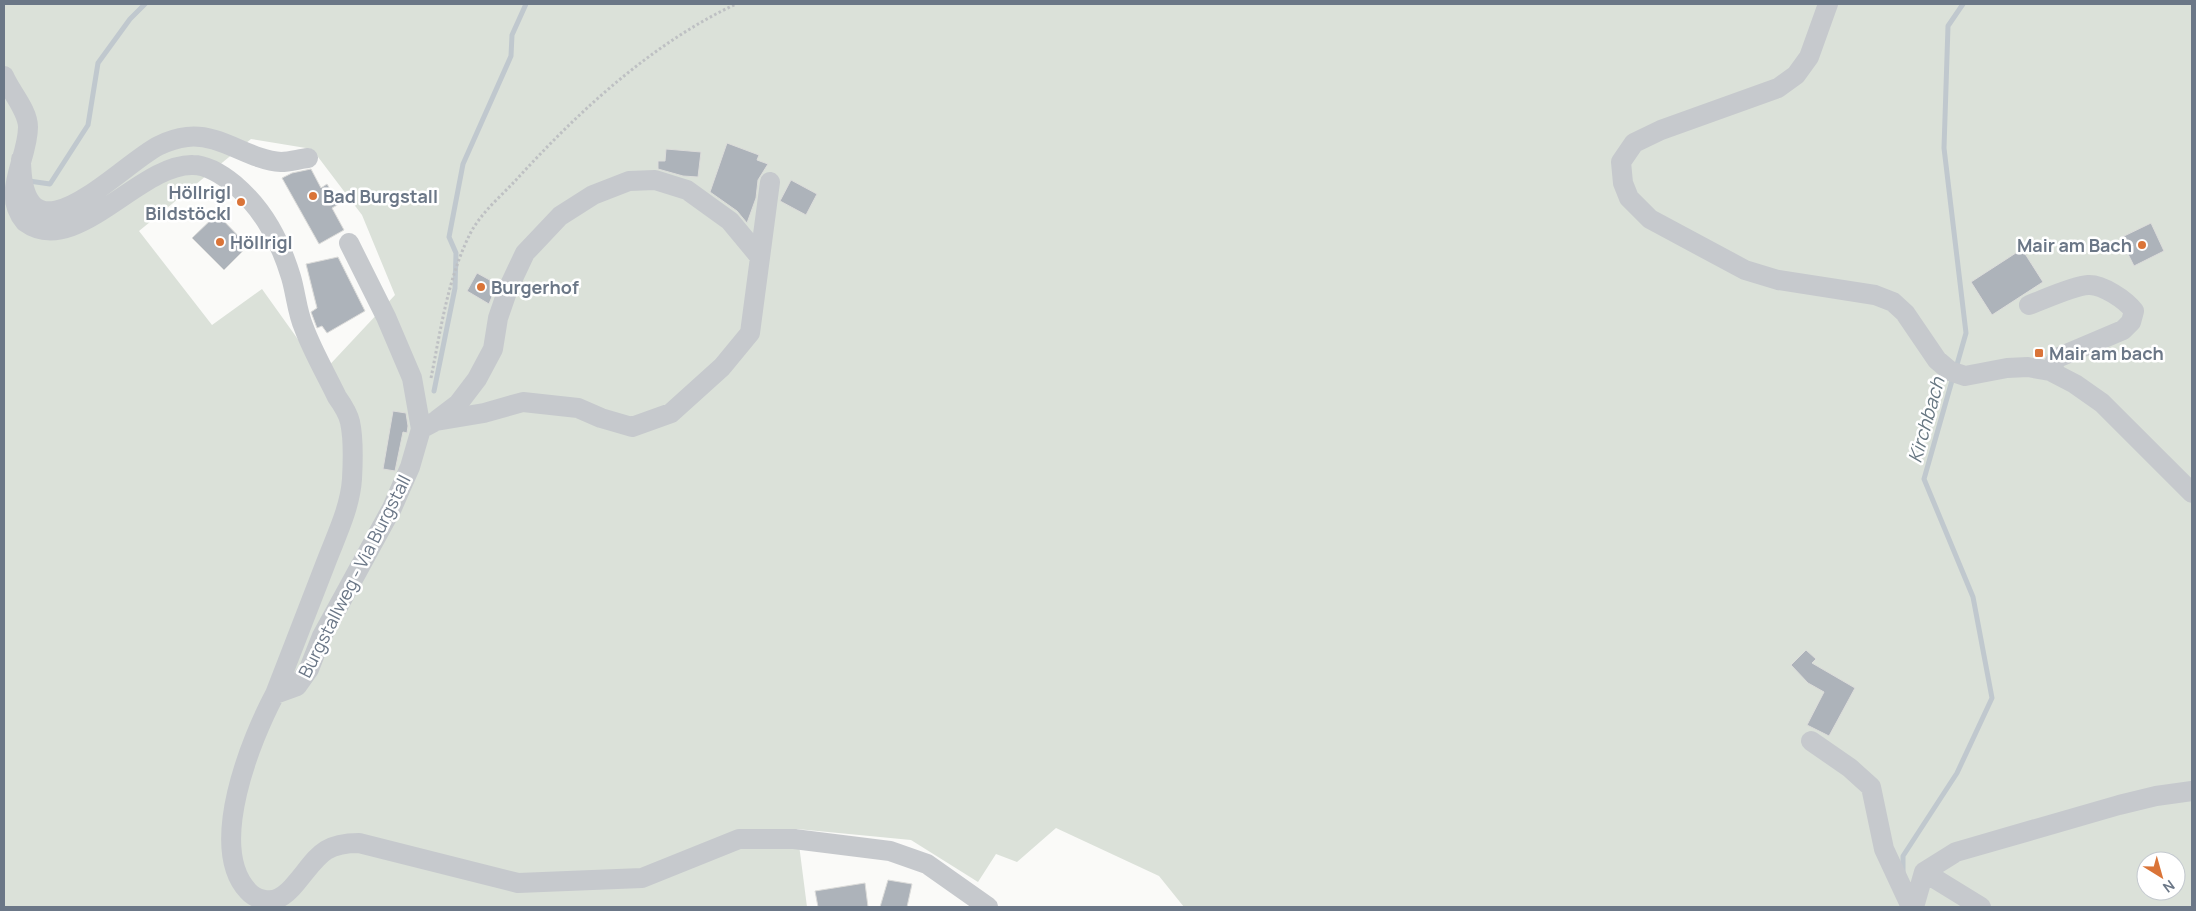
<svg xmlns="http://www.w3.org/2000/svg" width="2196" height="911" viewBox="0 0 2196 911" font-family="Manrope,sans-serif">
	<rect width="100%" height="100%" fill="#fafaf8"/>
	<path fill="#dbe1d9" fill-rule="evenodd" d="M 4,4 L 2192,4 L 2192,907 L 1184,907 L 1159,876 L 1056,828 L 1017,862 L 996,854 L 978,882 L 911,840 L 797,829 L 807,907 L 4,907 ZM 251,139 L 312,149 L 362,215 L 395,295 L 322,373 L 262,289 L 212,325 L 139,231 ZM 2146,861 L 2176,861 L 2176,891 L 2146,891 Z"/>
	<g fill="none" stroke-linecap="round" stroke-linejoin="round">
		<path stroke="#c0c8ce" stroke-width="5" d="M 29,181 L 50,184 L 88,125 L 98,63 L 130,19 L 145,4
			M 1956,368 L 1966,333 L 1944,148 L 1948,26 L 1963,4
			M 434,391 L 455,288 L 456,253 L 449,237 L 463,164 L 511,56 L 512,35 L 526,4
			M 1903,872 L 1903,856 L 1957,773 L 1992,698 L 1973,597 L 1924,479 L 1953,377"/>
	</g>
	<path fill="#adb3ba" stroke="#dcdcda" d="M 727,143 L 759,155 L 757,160 L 768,164 L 758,180 L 756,198 L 747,223 L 737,211 L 710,192 Z
		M 666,149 L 701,152 L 698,177 L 683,176 L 658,169 L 658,161 L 665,161 Z
		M 311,169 L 321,188 L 327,184 L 339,204 L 332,208 L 344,230 L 319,244 L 282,178 L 292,173 Z
		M 791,180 L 817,194 L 806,215 L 780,201 Z
		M 217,214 L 248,246 L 224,270 L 192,238 Z
		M 2151,223 L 2164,251 L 2134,266 L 2120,238 Z
		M 2022,249 L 2043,282 L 1992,315 L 1971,282 Z
		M 338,257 L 365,311 L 327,333 L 322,326 L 317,328 L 311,312 L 317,308 L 306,264 Z
		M 477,273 L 497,284 L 489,304 L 467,291 Z
		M 393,411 L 406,413 L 408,426 L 407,433 L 403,432 L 395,471 L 383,469 Z
		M 1806,650 L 1816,659 L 1812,663 L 1855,688 L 1829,736 L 1807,725 L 1824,692 L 1808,683 L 1791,665 Z
		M 888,880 L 912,884 L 907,907 L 880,907 Z
		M 865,883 L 868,907 L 818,907 L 815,891 Z"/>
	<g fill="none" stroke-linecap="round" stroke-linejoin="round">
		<path stroke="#bec0c3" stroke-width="3" stroke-dasharray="2.5 2.5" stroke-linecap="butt" d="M 431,378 C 441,328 448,277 471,232 C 482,212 501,196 516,180 C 579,111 651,44 736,4"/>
		<path stroke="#c6c9cd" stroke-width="20" d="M 1828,4 L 1809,57 L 1796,75 L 1778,88 L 1661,130 L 1634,143 L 1621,162 L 1623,183 L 1629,198 L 1650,219 L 1745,270 L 1778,280 L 1875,295 L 1893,302 L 1905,313 L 1937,360 L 1950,371 L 1965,376 L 2007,368 L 2028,367 L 2050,371 L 2075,384 L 2102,403 L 2192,493
			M 4,76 C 10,91 28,110 28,127 C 28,160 0,193 25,222 C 75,259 140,163 193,165 C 208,165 224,176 235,185 C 264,210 280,241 291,277 C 296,294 297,312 304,328 C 313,352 326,374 337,397 C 342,404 348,413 350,422 C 354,440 353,461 352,479 C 350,509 335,538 325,565 C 308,608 292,651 275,694 C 251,739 207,847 248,891 C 255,899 269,903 279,898 C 285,895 292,888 296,883 C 318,857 322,843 359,843 L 518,883 L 642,878 L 739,839 L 794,839 L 890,851 L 927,864 L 988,907
			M 21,159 C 22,274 118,167 158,146 C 166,142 178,138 187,137 C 221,133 248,160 281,162 C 290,162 299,159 308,158
			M 349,243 L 386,317 L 412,378 L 421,429
			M 2029,305 C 2045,299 2073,286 2088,285 C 2102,284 2126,300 2134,311 L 2131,322 L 2123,330 L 2057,358 L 2050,371
			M 437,420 L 458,404 L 477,379 L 493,349 L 498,318 L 508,289 L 525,253 L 560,216 L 593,195 L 629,181 L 655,180 L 687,190 L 730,221 L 759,256
			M 275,694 L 297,686 L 309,669 L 322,636 L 392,508 L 410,467 L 421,429 L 436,421 L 484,413 L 523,402 L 578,408 L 601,418 L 632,427 L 671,413 L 722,367 L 750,333 L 770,182
			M 1811,741 L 1850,768 L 1871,787 L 1884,849 L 1911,907
			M 1924,872 L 1981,907
			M 1914,907 L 1924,872 L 1956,852 L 2119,805 L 2156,796 L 2192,791"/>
	</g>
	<g fill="#da7438" stroke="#fff" stroke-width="2">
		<circle cx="313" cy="196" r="5"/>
		<circle cx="241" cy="202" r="5"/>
		<circle cx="220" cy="242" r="5"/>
		<circle cx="2142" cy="245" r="5"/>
		<circle cx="481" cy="287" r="5"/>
		<rect x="2034" y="348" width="10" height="10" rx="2.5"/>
	</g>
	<g text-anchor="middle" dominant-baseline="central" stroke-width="5" stroke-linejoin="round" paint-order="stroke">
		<g font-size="18" font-weight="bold" fill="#6b7787" stroke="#fff" text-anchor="start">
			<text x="231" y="192" text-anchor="end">Höllrigl<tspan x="231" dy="21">Bildstöckl</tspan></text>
			<text x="323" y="196">Bad Burgstall</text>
			<text x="230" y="242">Höllrigl</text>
			<text x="2132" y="245" text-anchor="end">Mair am Bach</text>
			<text x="491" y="287">Burgerhof</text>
			<text x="2049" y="353">Mair am bach</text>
		</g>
		<g font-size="18" fill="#6b7787" stroke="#fff">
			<text transform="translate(354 576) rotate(-63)">Burgstallweg - Via Burgstall</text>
		</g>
		<g font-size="19" font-style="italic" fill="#677782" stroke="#fff">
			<text transform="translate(1926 420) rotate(-74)">Kirchbach</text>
		</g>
	</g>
	<rect width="2196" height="911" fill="none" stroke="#6b7787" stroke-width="10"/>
	<g transform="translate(2161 876) rotate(143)"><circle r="24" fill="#ffffff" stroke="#c4c9cf"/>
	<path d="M0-4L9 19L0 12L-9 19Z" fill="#da7438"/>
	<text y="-8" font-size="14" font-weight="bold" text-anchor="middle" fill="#6b7787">N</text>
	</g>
</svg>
